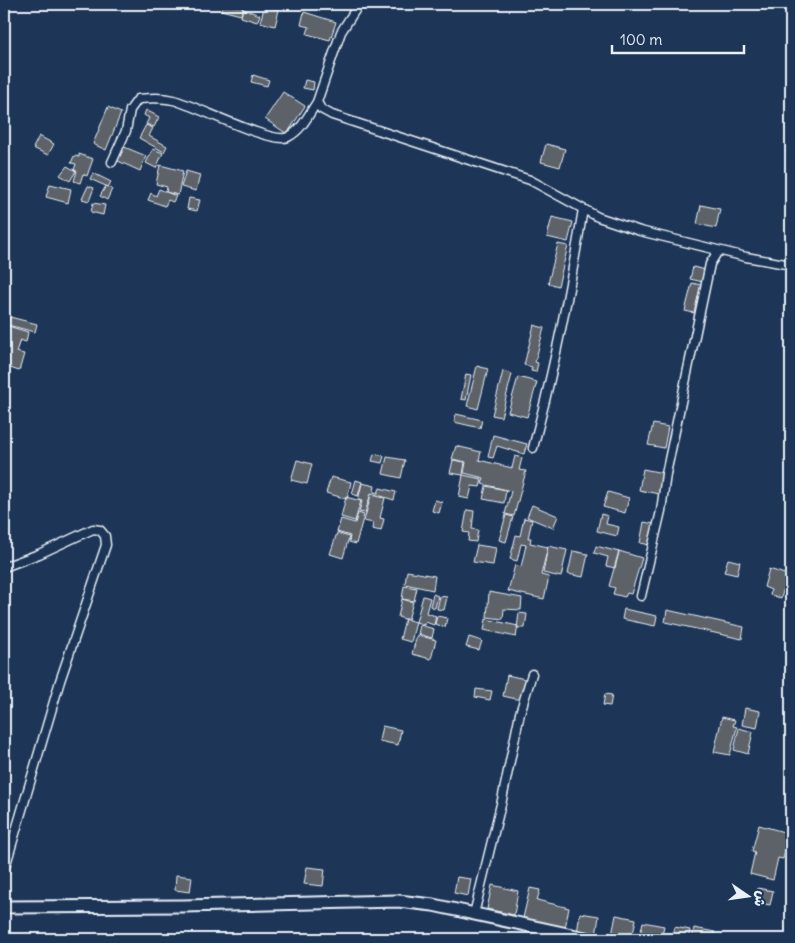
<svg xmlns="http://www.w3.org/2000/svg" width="795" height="943" viewBox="0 0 795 943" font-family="Delius,'Playpen Sans Arabic',sans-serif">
	<rect width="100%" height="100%" fill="#1d3557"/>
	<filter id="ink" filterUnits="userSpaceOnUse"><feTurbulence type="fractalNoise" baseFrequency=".02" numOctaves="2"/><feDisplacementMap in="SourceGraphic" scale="10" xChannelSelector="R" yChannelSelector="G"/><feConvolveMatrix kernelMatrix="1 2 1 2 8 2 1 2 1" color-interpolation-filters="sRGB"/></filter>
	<g filter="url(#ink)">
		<path fill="#5d6268" stroke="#e8f1f8" d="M 223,4 L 243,7 L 241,15 L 221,10 Z
			M 265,5 L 279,10 L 275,26 L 260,22 Z
			M 243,9 L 260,15 L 257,22 L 241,17 Z
			M 304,12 L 336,22 L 330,40 L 307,34 L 309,27 L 301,25 Z
			M 253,75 L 269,80 L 267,86 L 251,82 Z
			M 305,80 L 314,82 L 313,90 L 303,88 Z
			M 283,92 L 305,106 L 287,134 L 265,119 Z
			M 108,107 L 121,113 L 106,150 L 93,144 Z
			M 146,110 L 159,117 L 154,127 L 146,124 L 149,118 L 144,115 Z
			M 146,125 L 153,128 L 149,136 L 167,146 L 164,152 L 139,138 Z
			M 39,136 L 54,144 L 48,155 L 33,148 Z
			M 546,144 L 565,149 L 560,167 L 541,162 Z
			M 122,146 L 146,156 L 140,171 L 116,160 Z
			M 153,149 L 163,153 L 156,168 L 146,163 Z
			M 79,154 L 93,159 L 87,176 L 83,174 L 80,183 L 74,181 L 77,171 L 74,170 L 76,164 L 71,163 L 74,156 L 79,157 Z
			M 160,165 L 183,171 L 178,195 L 166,192 L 167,187 L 156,184 Z
			M 67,166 L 76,171 L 70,181 L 60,175 Z
			M 186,171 L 200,175 L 196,191 L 181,187 Z
			M 93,173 L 111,182 L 108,187 L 90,179 Z
			M 50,184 L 71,189 L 68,203 L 46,197 Z
			M 88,186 L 94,188 L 89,201 L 82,199 Z
			M 106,186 L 112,189 L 107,200 L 100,196 Z
			M 159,189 L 176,196 L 173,202 L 168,200 L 165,206 L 148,200 L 151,193 L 156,196 Z
			M 189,198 L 200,200 L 197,211 L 187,209 Z
			M 93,203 L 105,205 L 103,215 L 91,212 Z
			M 701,205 L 720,209 L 716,228 L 697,224 Z
			M 552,217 L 573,222 L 568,242 L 547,237 Z
			M 558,244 L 568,246 L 558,286 L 548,283 Z
			M 693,267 L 706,270 L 703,282 L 690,279 Z
			M 692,283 L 701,285 L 694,313 L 685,311 Z
			M 10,317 L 37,324 L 35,332 L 8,325 Z
			M 534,325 L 544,328 L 535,362 L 538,363 L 536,372 L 531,371 L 532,367 L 524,365 Z
			M 8,326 L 28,332 L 26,342 L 20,340 L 16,352 L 24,354 L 19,371 L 4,366 L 4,339 Z
			M 477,366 L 488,369 L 478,409 L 467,406 Z
			M 503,371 L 512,374 L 501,417 L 492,415 Z
			M 466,374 L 471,375 L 466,400 L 461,399 Z
			M 518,377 L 537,382 L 527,417 L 508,412 Z
			M 456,414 L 482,420 L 480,428 L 454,422 Z
			M 653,424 L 668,427 L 664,448 L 648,445 Z
			M 493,435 L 527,444 L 524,454 L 497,446 L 493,458 L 488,457 Z
			M 456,446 L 481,452 L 479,460 L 512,468 L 515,456 L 522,458 L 519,470 L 526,471 L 514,516 L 505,514 L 511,491 L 482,484 L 484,478 L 464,473 L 466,462 L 452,459 Z
			M 374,454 L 384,456 L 382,463 L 372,461 Z
			M 387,457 L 405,460 L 401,478 L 383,474 Z
			M 297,460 L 312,464 L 307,484 L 291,480 Z
			M 453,460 L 465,462 L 463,475 L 450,473 Z
			M 643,469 L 663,473 L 659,494 L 639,490 Z
			M 463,475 L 482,479 L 480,487 L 472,486 L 469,499 L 459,497 Z
			M 331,477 L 351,482 L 347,499 L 326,493 Z
			M 356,480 L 362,482 L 358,496 L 352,494 Z
			M 362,483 L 375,486 L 374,492 L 378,493 L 380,488 L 396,492 L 394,500 L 371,493 L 365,513 L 359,512 L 362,501 L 358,500 Z
			M 486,486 L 506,490 L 504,503 L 483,499 Z
			M 608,492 L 629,498 L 625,513 L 603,507 Z
			M 371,495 L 385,498 L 380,518 L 384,519 L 381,531 L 372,529 L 373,523 L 364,521 Z
			M 346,497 L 361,501 L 355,521 L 341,517 Z
			M 435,500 L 442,502 L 439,513 L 432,511 Z
			M 532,505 L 558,516 L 553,528 L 527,517 Z
			M 467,510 L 474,511 L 472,529 L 478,530 L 476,542 L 468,541 L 469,533 L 463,532 Z
			M 358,513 L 364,515 L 356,544 L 349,542 L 350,536 L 337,532 L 341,519 L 355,523 Z
			M 601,514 L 608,516 L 606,524 L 619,527 L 617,536 L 597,531 Z
			M 506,515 L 513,517 L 506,542 L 499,540 Z
			M 524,518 L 532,520 L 528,538 L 531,538 L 530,543 L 548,547 L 541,575 L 549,577 L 544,599 L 508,591 L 515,565 L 521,567 L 526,545 L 521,544 L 517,561 L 510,559 L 516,535 L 520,536 Z
			M 644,522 L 654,524 L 650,545 L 640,543 Z
			M 337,533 L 349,537 L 343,558 L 330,554 Z
			M 477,545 L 496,548 L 493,565 L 473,562 Z
			M 548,546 L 567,550 L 561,577 L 543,573 Z
			M 596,546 L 619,552 L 615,568 L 606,566 L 608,557 L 594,553 Z
			M 573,551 L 588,554 L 583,577 L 568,574 Z
			M 619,551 L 642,558 L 631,594 L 627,593 L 625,597 L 613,594 L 615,588 L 609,586 Z
			M 728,559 L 740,562 L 737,575 L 724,572 Z
			M 769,569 L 788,575 L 781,598 L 770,595 L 771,590 L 764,587 Z
			M 407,571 L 435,576 L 433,590 L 405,584 Z
			M 404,586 L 417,588 L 414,601 L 402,599 Z
			M 489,592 L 522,598 L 521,610 L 504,609 L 503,619 L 487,617 Z
			M 433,594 L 438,596 L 435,608 L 430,606 Z
			M 423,596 L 430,598 L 426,613 L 436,616 L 434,625 L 425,622 L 424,625 L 416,622 Z
			M 440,596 L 447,597 L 444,610 L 437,609 Z
			M 402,599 L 413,602 L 408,620 L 398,617 Z
			M 624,609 L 657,616 L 655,626 L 622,619 Z
			M 667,610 L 744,627 L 742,639 L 665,622 Z
			M 519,613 L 527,614 L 525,628 L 517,628 Z
			M 437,616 L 447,618 L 445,627 L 435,624 Z
			M 405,619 L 416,622 L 411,642 L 400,639 Z
			M 486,619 L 518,626 L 516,637 L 484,630 Z
			M 420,625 L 434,629 L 432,638 L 418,634 Z
			M 417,635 L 436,640 L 431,659 L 412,654 Z
			M 469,637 L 482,641 L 479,650 L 466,647 Z
			M 507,675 L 525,679 L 521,700 L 503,696 Z
			M 476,689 L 492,691 L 490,700 L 475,697 Z
			M 605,694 L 612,695 L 610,706 L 603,705 Z
			M 745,708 L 760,711 L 757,728 L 742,725 Z
			M 722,717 L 735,720 L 733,726 L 737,727 L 730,755 L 714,752 Z
			M 382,726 L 401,730 L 398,745 L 379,741 Z
			M 739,728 L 753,732 L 748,754 L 734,750 Z
			M 759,825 L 791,834 L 791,847 L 787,846 L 786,848 L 783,859 L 778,858 L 773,880 L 750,874 L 755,852 L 752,851 Z
			M 307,867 L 325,869 L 323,886 L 304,884 Z
			M 176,875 L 192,877 L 190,892 L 175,890 Z
			M 457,877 L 471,879 L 468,896 L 454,893 Z
			M 492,885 L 518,891 L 514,915 L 487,909 Z
			M 530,888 L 540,890 L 537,900 L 569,908 L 565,928 L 523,918 Z
			M 758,888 L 773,891 L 770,905 L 755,902 Z
			M 580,913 L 599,916 L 596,936 L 577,933 Z
			M 616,915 L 636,919 L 633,934 L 628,933 L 627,938 L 612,935 Z
			M 643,922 L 664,926 L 661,939 L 639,939 Z
			M 675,927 L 690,930 L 688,939 L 672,938 Z
			M 694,928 L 715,932 L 713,939 L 692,939 Z
			M 315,933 L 315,939 L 295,939 L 295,934 Z"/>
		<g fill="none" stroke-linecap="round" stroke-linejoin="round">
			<g stroke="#e8f1f8" stroke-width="11">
				<path id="minor" d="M 359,4 L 341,32 L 317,102 L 321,109 L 332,115 L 530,180 L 598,217 L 640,231 L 746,257 L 791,265
					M 112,162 L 126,131 L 130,110 L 138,99 C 150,98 161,97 173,100 C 195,105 272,145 288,137 C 302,130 309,114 317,102
					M 533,448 C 554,369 570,290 583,209
					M 4,567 L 39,554 L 93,529 L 100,530 L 105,536 L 106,545 L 60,681 L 4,871
					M 641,596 L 661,511 L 666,474 L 710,264 L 718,251
					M 474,914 L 502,800 L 520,713 L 532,674"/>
			</g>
			<g stroke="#e8f1f8" stroke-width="15">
				<path id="secondary" d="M 4,907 L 183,906 L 398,901 L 433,905 L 590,939"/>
			</g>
			<use href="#minor" stroke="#1d3557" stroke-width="8"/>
			<use href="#secondary" stroke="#1d3557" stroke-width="11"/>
		</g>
	</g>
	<rect width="795" height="943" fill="none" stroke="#1d3557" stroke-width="20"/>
	<rect x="10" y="10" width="775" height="923" fill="none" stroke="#e8f1f8" stroke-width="2" filter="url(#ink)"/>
	<g transform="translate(748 896) rotate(103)" stroke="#1d3557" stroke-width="4" paint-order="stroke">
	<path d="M0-4L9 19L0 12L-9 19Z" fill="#e8f1f8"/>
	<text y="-8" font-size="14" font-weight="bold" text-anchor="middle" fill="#e8f1f8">ش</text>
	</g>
	<path d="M612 45v8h132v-8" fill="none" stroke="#e8f1f8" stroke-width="2.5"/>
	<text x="620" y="45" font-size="15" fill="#e8f1f8" stroke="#1d3557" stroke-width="4" paint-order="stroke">100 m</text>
</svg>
